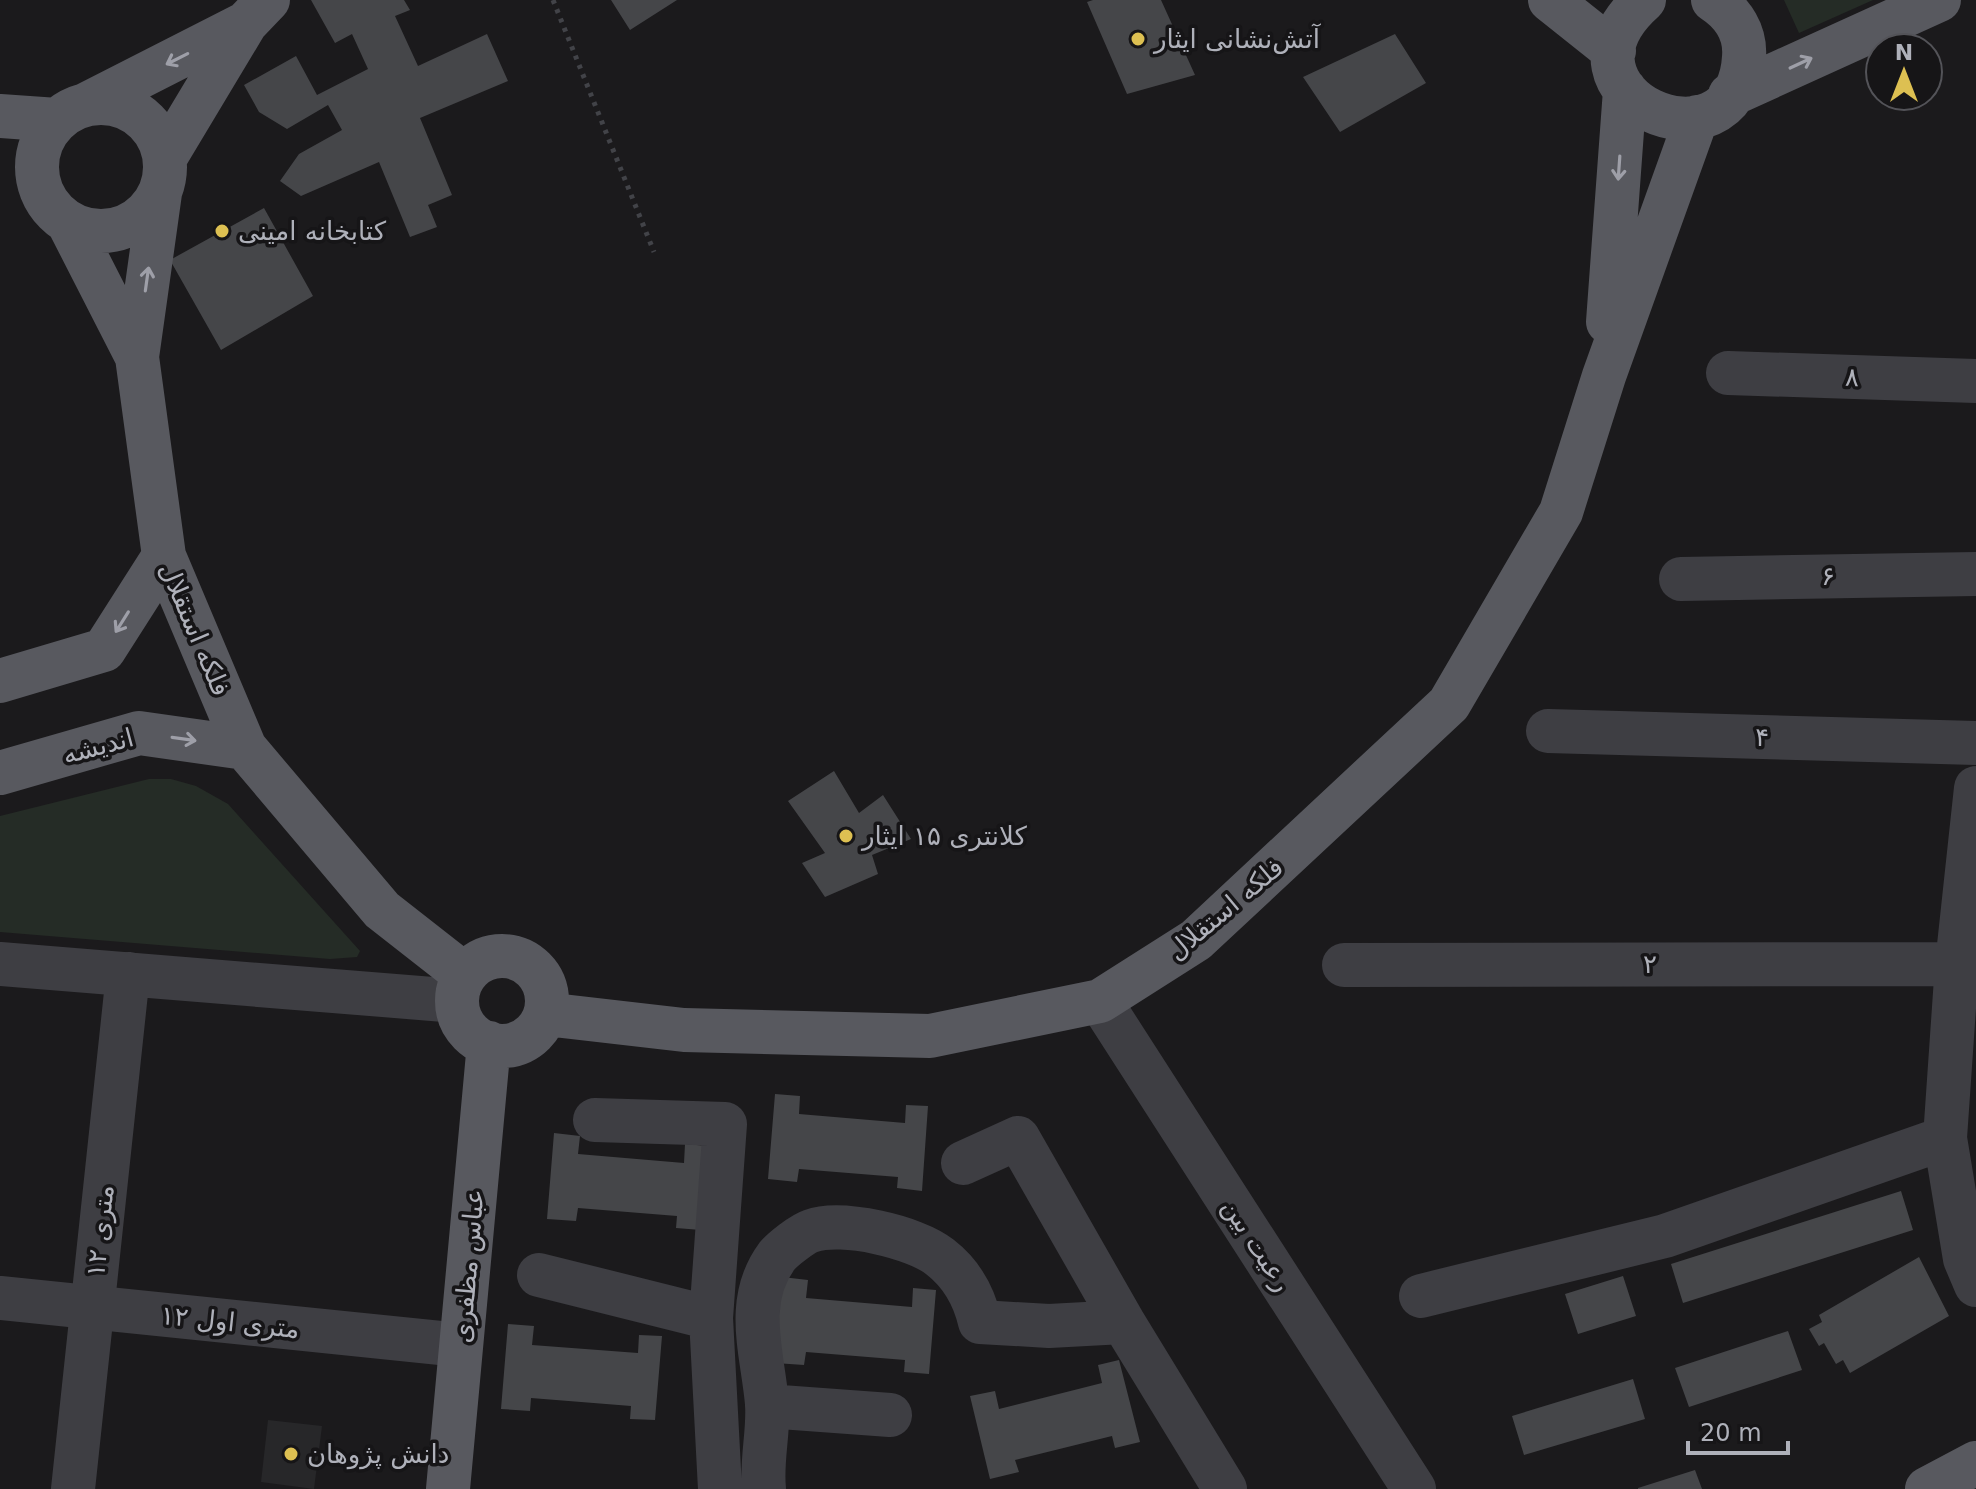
<svg xmlns="http://www.w3.org/2000/svg" width="1976" height="1489" viewBox="0 0 1976 1489" font-family="'DejaVu Sans','Noto Naskh Arabic',sans-serif">
	<rect width="100%" height="100%" fill="#1b1a1c"/>
	<path fill="#272729" d="M 268,1420 L 322,1426 L 314,1489 L 261,1482 Z"/>
	<path fill="#252c26" d="M 1784,0 L 1873,0 L 1799,33 Z
		M 149,779 L 171,779 L 196,786 L 228,804 L 360,951 L 357,957 L 330,959 L 0,932 L 0,816 Z"/>
	<path fill="#454649" d="M 311,0 L 404,0 L 410,10 L 395,16 L 418,66 L 487,34 L 508,81 L 420,118 L 452,195 L 428,205 L 437,227 L 410,237 L 379,162 L 301,196 L 280,181 L 299,154 L 342,130 L 328,105 L 287,129 L 259,112 L 244,85 L 296,56 L 317,95 L 368,69 L 352,34 L 335,43 Z
		M 611,0 L 677,0 L 630,30 Z
		M 1093,0 L 1161,0 L 1195,75 L 1127,94 L 1087,2 Z
		M 1395,34 L 1426,83 L 1340,132 L 1303,77 Z
		M 264,208 L 313,296 L 221,350 L 170,260 Z
		M 834,771 L 859,813 L 883,795 L 911,839 L 872,855 L 878,874 L 825,897 L 802,863 L 825,853 L 788,801 Z
		M 775,1094 L 800,1096 L 799,1114 L 905,1123 L 906,1105 L 928,1106 L 922,1191 L 897,1188 L 898,1177 L 799,1169 L 797,1182 L 768,1179 Z
		M 554,1133 L 580,1136 L 578,1154 L 684,1163 L 685,1144 L 708,1146 L 701,1230 L 676,1228 L 677,1216 L 578,1208 L 576,1221 L 547,1219 Z
		M 1901,1191 L 1913,1230 L 1683,1303 L 1671,1264 Z
		M 1919,1257 L 1949,1316 L 1850,1373 L 1843,1360 L 1836,1364 L 1824,1343 L 1819,1346 L 1809,1329 L 1822,1322 L 1819,1315 Z
		M 1623,1276 L 1636,1316 L 1578,1334 L 1565,1294 Z
		M 782,1277 L 808,1280 L 806,1298 L 912,1307 L 913,1288 L 936,1290 L 929,1374 L 904,1372 L 905,1360 L 806,1352 L 804,1365 L 775,1363 Z
		M 508,1324 L 534,1326 L 532,1345 L 638,1353 L 639,1335 L 662,1336 L 655,1420 L 630,1419 L 631,1406 L 531,1398 L 530,1411 L 501,1409 Z
		M 1788,1331 L 1802,1370 L 1689,1407 L 1675,1368 Z
		M 1119,1360 L 1140,1442 L 1115,1448 L 1112,1436 L 1015,1460 L 1019,1472 L 990,1479 L 970,1396 L 995,1391 L 999,1409 L 1102,1383 L 1098,1365 Z
		M 1633,1379 L 1645,1419 L 1524,1455 L 1512,1416 Z
		M 1695,1470 L 1702,1489 L 1638,1489 L 1638,1488 Z"/>
	<g fill="none" stroke-linecap="round" stroke-linejoin="round">
		<path stroke="#424348" stroke-width="5" stroke-dasharray="4 6" stroke-linecap="butt" d="M 553,0 L 654,252"/>
		<path stroke="#3e3e43" stroke-width="44" d="M 1728,373 L 1976,381
			M 1681,579 L 1976,574
			M 1548,731 L 1976,743
			M 1976,788 L 1957,964 L 1945,1138 L 1965,1259 L 1976,1285
			M 0,964 L 457,1001
			M 1344,965 L 1957,964
			M 1100,1001 L 1414,1489
			M 595,1120 L 725,1124 L 711,1318
			M 963,1163 L 1018,1138 L 1123,1322 L 1225,1489
			M 539,1275 L 711,1318 L 720,1489
			M 1421,1296 L 1665,1236 L 1945,1138
			M 0,1298 L 460,1345
			M 767,1406 L 890,1415
			M 73,1489 L 128,974
			M 764,1489 C 761,1460 769,1432 767,1404 C 763,1354 743,1302 777,1256 C 783,1249 802,1234 811,1231 C 842,1220 915,1237 940,1257 C 962,1274 974,1296 980,1322 L 1049,1326 L 1123,1322"/>
		<path stroke="#58595f" stroke-width="44" d="M 1550,0 L 1614,51
			M 1644,0 C 1537,95 1737,181 1744,57 C 1746,33 1733,13 1713,0
			M 1730,95 L 1939,0
			M37 167a64 64 0 1 1 128 0a64 64 0 1 1-128 0Z
			M 87,104 L 246,23
			M 0,116 L 57,120
			M 165,158 L 246,23 L 268,0
			M 160,193 L 137,357 L 164,556 L 245,748 L 382,910 L 465,975
			M 68,222 L 137,357
			M 1608,322 L 1625,90
			M 0,681 L 104,650 L 164,556
			M 0,773 L 139,733 L 245,748
			M457 1001a45 45 0 1 1 90 0a45 45 0 1 1-90 0Z
			M 545,1014 L 684,1030 L 930,1036 L 1100,1001 L 1196,940 L 1449,704 L 1561,512 L 1604,376 L 1697,117
			M 448,1489 L 489,1043
			M 1927,1489 L 1976,1463"/>
	</g>
	<defs><path id="oneway-shaft" d="M-6 0H5M1.5-3L5.5 0L1.5 3" fill="none" stroke-width="1.6" stroke-linecap="round" stroke-linejoin="round" transform="scale(2)"/></defs>
	<g stroke="#9e9fa8">
		<use href="#oneway-shaft" transform="translate(177 59) rotate(153)"/>
		<use href="#oneway-shaft" transform="translate(1801 63) rotate(-25)"/>
		<use href="#oneway-shaft" transform="translate(1619 168) rotate(94)"/>
		<use href="#oneway-shaft" transform="translate(147 279) rotate(-82)"/>
		<use href="#oneway-shaft" transform="translate(122 622) rotate(122)"/>
		<use href="#oneway-shaft" transform="translate(184 739) rotate(8)"/>
	</g>
	<g fill="#ddc052" stroke="#161517" stroke-width="3">
		<circle cx="1138" cy="39" r="8"/>
		<circle cx="222" cy="231" r="8"/>
		<circle cx="846" cy="836" r="8"/>
		<circle cx="291" cy="1454" r="8"/>
	</g>
	<g text-anchor="middle" dominant-baseline="central" stroke-width="7" stroke-linejoin="round" paint-order="stroke">
		<g font-size="26" fill="#afb1ba" stroke="#161517" text-anchor="start">
			<text x="1154" y="39">آتش‌نشانی ایثار</text>
			<text x="238" y="231">کتابخانه امینی</text>
			<text x="862" y="836">کلانتری ۱۵ ایثار</text>
			<text x="307" y="1454">دانش پژوهان</text>
		</g>
		<g font-size="26" fill="#afb1ba" stroke="#161517">
			<text transform="translate(1852 377) rotate(2)">۸</text>
			<text transform="translate(1828 576) rotate(-1)">۶</text>
			<text transform="translate(195 629) rotate(67)">فلکه استقلال</text>
			<text transform="translate(1762 737) rotate(2)">۴</text>
			<text transform="translate(98 746) rotate(-15)">اندیشه</text>
			<text transform="translate(1225 909) rotate(-40)">فلکه استقلال</text>
			<text x="1650" y="964">۲</text>
			<text transform="translate(100 1231) rotate(-84)">۱۲ متری</text>
			<text transform="translate(1257 1245) rotate(57)">رعیت بین</text>
			<text transform="translate(468 1266) rotate(-85)">عباس مظفری</text>
			<text transform="translate(230 1322) rotate(6)">۱۲ متری اول</text>
		</g>
	</g>
	<g transform="translate(1904 72)"><circle r="38" fill="#161517" stroke="#535358" stroke-width="2"/>
	<path d="M0-6L14 30L0 20L-14 30Z" fill="#ddc052"/>
	<text y="-12" font-size="22" font-weight="bold" text-anchor="middle" fill="#afb1ba">N</text>
	</g>
	<path d="M1688 1441v12h100v-12" fill="none" stroke="#afb1ba" stroke-width="4"/>
	<text x="1700" y="1441" font-size="24" fill="#afb1ba" stroke="#161517" stroke-width="6" paint-order="stroke">20 m</text>
</svg>
